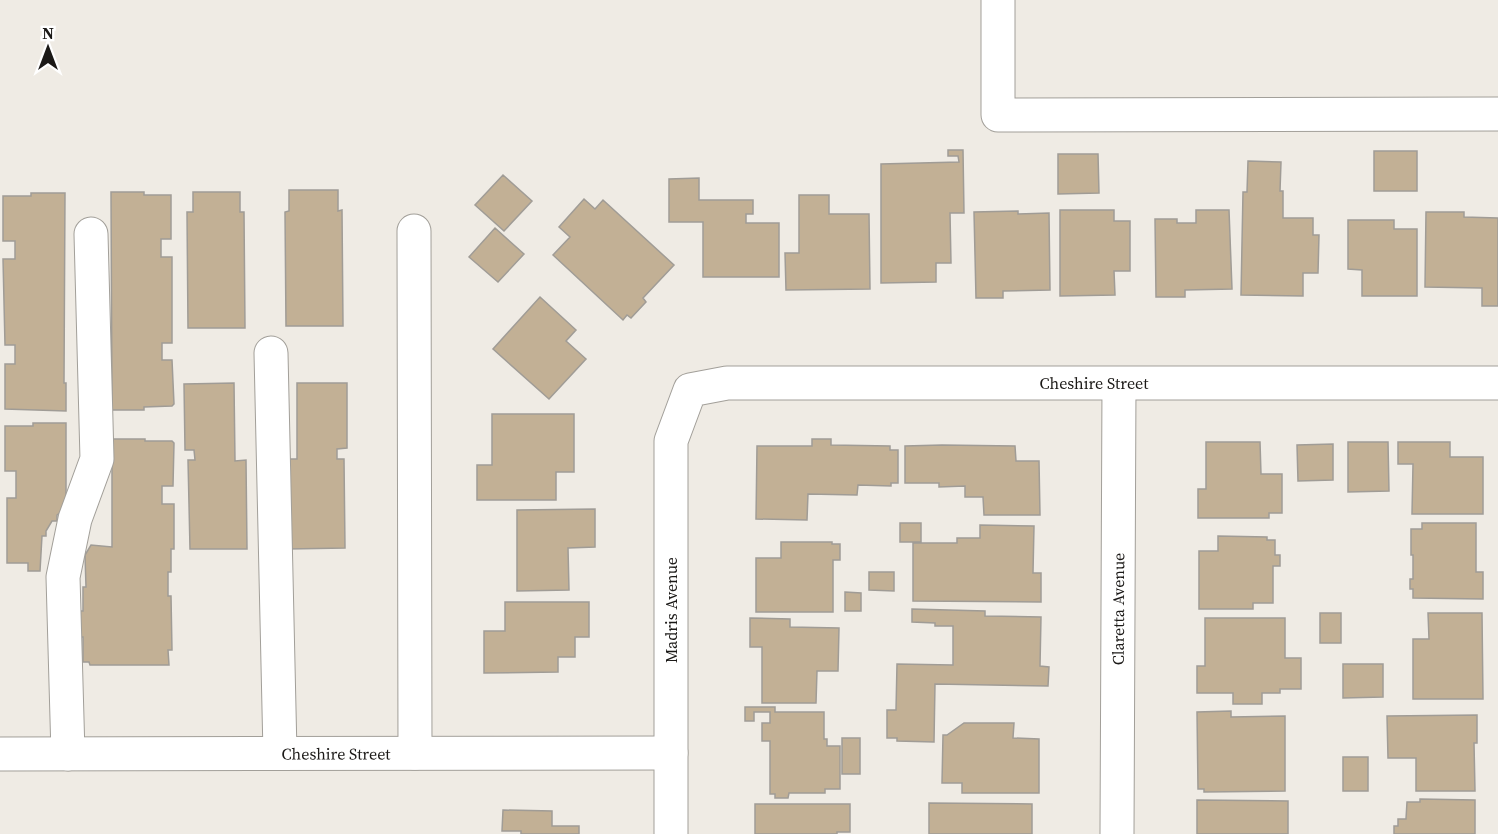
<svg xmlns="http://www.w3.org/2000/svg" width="1498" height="834" viewBox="0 0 1498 834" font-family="'Source Serif 4',serif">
	<rect width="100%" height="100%" fill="#efebe4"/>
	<path fill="#c2b095" stroke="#a09c96" stroke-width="1.5" d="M 948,150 L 963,150 L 964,213 L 950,213 L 951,263 L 936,263 L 936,282 L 881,283 L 881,164 L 959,162 L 958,156 L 948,156 Z
		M 1374,151 L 1417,151 L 1417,191 L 1374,191 Z
		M 1058,154 L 1098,154 L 1099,193 L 1058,194 Z
		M 1248,161 L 1281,162 L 1280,191 L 1283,191 L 1283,218 L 1313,218 L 1313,235 L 1319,235 L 1318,273 L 1303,273 L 1303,296 L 1241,295 L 1243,192 L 1247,192 Z
		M 503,175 L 532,201 L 504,231 L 475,205 Z
		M 699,178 L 699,200 L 753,200 L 753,214 L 746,214 L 746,223 L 779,223 L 779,277 L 703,277 L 703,222 L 669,222 L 669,179 Z
		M 289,190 L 338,190 L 338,211 L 342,210 L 343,326 L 286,326 L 285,212 L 289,211 Z
		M 111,192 L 144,192 L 144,195 L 171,195 L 171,239 L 161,239 L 161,257 L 172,257 L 172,343 L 162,343 L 162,360 L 172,360 L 174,404 L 172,406 L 144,407 L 144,410 L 112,410 Z
		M 193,192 L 240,192 L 240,212 L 244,212 L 245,328 L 188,328 L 187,212 L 193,212 Z
		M 31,193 L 65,193 L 64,383 L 66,383 L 66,411 L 5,409 L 5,364 L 15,364 L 15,345 L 5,345 L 3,259 L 15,259 L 15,241 L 3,241 L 3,196 L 31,196 Z
		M 799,195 L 829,195 L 829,214 L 869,214 L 870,289 L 786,290 L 785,253 L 799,253 Z
		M 584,199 L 595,209 L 603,200 L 674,265 L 643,298 L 646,302 L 631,318 L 627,315 L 623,320 L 553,255 L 570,237 L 559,227 Z
		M 1060,210 L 1114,210 L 1114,221 L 1130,221 L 1130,271 L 1114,271 L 1115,295 L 1060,296 Z
		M 1196,210 L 1229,210 L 1232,289 L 1185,290 L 1185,297 L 1156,297 L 1155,219 L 1177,219 L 1177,223 L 1196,223 Z
		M 1018,211 L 1018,214 L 1049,213 L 1050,290 L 1003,291 L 1003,298 L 976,298 L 974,212 Z
		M 1426,212 L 1464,212 L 1464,217 L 1498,218 L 1498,306 L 1482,306 L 1482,288 L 1425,287 Z
		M 1348,220 L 1394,220 L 1394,229 L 1417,229 L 1417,296 L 1362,296 L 1362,270 L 1348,269 Z
		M 495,228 L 524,254 L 498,282 L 469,257 Z
		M 540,297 L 576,330 L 566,341 L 586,359 L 549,399 L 493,349 Z
		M 234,383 L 235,461 L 246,460 L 247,549 L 190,549 L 188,460 L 195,460 L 194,450 L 185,450 L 184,384 Z
		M 297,383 L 347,383 L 347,448 L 337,449 L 337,459 L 344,459 L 345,548 L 288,549 L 287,459 L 297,459 Z
		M 492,414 L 574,414 L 574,472 L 556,472 L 556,500 L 477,500 L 477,465 L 492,465 Z
		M 33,423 L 66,423 L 66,508 L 57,515 L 57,521 L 52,521 L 46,531 L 46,536 L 42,536 L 40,571 L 28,571 L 28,563 L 7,563 L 7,498 L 16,498 L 16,471 L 5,471 L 5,426 L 33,426 Z
		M 112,439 L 145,439 L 145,441 L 172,441 L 174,443 L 173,486 L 162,486 L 162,504 L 174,504 L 174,549 L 171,549 L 171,572 L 168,572 L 168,596 L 171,596 L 172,650 L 168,650 L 169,665 L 90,665 L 89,662 L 83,662 L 83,637 L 80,637 L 80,611 L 83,611 L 83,587 L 86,587 L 85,555 L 91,545 L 112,547 Z
		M 812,439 L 831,439 L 831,445 L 890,446 L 890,450 L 898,450 L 898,483 L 891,483 L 891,486 L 858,485 L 857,495 L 808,494 L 807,520 L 756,519 L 757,446 L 812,446 Z
		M 1206,442 L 1260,442 L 1261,474 L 1282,474 L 1282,513 L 1269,513 L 1269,518 L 1198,518 L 1198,489 L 1206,489 Z
		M 1348,442 L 1388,442 L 1389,491 L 1348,492 Z
		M 1398,442 L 1450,442 L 1450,457 L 1483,457 L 1483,514 L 1412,514 L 1413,464 L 1398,464 Z
		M 1333,444 L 1333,480 L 1298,481 L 1297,445 Z
		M 942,445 L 1015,446 L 1016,461 L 1039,461 L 1040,515 L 984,515 L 983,497 L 965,497 L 965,486 L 939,487 L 939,483 L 905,483 L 905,446 Z
		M 595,509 L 595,547 L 568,548 L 569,590 L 517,591 L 517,510 Z
		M 900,523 L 921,523 L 921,542 L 900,542 Z
		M 1422,523 L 1476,523 L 1476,572 L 1483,572 L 1483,599 L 1413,598 L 1413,589 L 1410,589 L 1410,579 L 1413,579 L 1413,555 L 1411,555 L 1411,529 L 1422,529 Z
		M 980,525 L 1034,526 L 1033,573 L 1041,573 L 1041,602 L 913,601 L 913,543 L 957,543 L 957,538 L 980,538 Z
		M 1218,536 L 1267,537 L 1267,540 L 1275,540 L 1275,555 L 1280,555 L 1280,566 L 1273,566 L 1273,603 L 1253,603 L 1253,609 L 1199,609 L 1199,551 L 1218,551 Z
		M 781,542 L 832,542 L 832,544 L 840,544 L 840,560 L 833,560 L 833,612 L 756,612 L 756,558 L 781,558 Z
		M 869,572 L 894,572 L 894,591 L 869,590 Z
		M 845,592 L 861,593 L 861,611 L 845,611 Z
		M 505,602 L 589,602 L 589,637 L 575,637 L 575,657 L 558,657 L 558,672 L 484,673 L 484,631 L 505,631 Z
		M 912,609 L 985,611 L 985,616 L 1041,617 L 1040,666 L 1049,667 L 1048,686 L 935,684 L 934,742 L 897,741 L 897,738 L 887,738 L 887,710 L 896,710 L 897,664 L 953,665 L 953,626 L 935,626 L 935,623 L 912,622 Z
		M 1320,613 L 1341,613 L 1341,643 L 1320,643 Z
		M 1428,613 L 1482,613 L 1483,699 L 1413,699 L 1413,639 L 1429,639 Z
		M 750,618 L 790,619 L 790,627 L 839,628 L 838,671 L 817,671 L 816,703 L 762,703 L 762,647 L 750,647 Z
		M 1205,618 L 1285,618 L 1285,658 L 1301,658 L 1301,689 L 1280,689 L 1280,693 L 1262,693 L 1262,704 L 1233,704 L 1233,693 L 1197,693 L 1197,666 L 1205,666 Z
		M 1343,664 L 1383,664 L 1383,697 L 1343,698 Z
		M 745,707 L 775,707 L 775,712 L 824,712 L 824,739 L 827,739 L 827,746 L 840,746 L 840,789 L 825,789 L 825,793 L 789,793 L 788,798 L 775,798 L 775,794 L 770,794 L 770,741 L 762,741 L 762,723 L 770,723 L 770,712 L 754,712 L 754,721 L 745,721 Z
		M 1231,711 L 1231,717 L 1285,716 L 1285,791 L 1204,792 L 1204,789 L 1198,789 L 1197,712 Z
		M 1477,715 L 1477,743 L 1474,743 L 1475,791 L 1416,791 L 1416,758 L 1388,758 L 1387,716 Z
		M 964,723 L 1014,723 L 1013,738 L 1039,739 L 1039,793 L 962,793 L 962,783 L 942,783 L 943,735 L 947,735 Z
		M 842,738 L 860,738 L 860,774 L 842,774 Z
		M 1343,757 L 1368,757 L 1368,791 L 1343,791 Z
		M 1420,799 L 1475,800 L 1475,834 L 1394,834 L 1394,826 L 1398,826 L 1398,819 L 1406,819 L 1407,802 L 1420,802 Z
		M 1197,800 L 1288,801 L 1288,834 L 1197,834 Z
		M 929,803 L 1032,804 L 1032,834 L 929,834 Z
		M 755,804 L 850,804 L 850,832 L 837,832 L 837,834 L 755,834 Z
		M 503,810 L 552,811 L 552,826 L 579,826 L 579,834 L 521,834 L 521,831 L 502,831 Z"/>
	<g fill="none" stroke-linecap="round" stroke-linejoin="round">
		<g stroke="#a29f99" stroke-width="35">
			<g id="minor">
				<path d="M 998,0 L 998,115 L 1498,114"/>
				<path d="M 414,231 L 415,753"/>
				<path d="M 271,353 L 280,753"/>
				<path id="s1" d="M 0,754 L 671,753"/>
				<path d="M 68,754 L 63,577 L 75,519 L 97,459 L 91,234"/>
				<path id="s2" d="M 671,834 L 671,441 L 690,390 L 727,383 L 1498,383"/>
				<path id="s3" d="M 1117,834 L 1119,384"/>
			</g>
		</g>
		<use href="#minor" stroke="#fff" stroke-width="33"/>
	</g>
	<g text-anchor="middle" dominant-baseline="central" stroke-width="4.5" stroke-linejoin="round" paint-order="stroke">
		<g font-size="16" fill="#1b1917" stroke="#fff">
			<text stroke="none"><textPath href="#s2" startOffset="852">Cheshire Street</textPath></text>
			<text stroke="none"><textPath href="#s3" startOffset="225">Claretta Avenue</textPath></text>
			<text transform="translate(671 610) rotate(-90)">Madris Avenue</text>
			<text stroke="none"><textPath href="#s1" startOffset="336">Cheshire Street</textPath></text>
		</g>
	</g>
	<g transform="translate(48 48)" stroke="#ffffff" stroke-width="4.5" paint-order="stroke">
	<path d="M0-4.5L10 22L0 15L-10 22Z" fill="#1b1917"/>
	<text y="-9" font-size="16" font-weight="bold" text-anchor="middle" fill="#1b1917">N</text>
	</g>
</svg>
